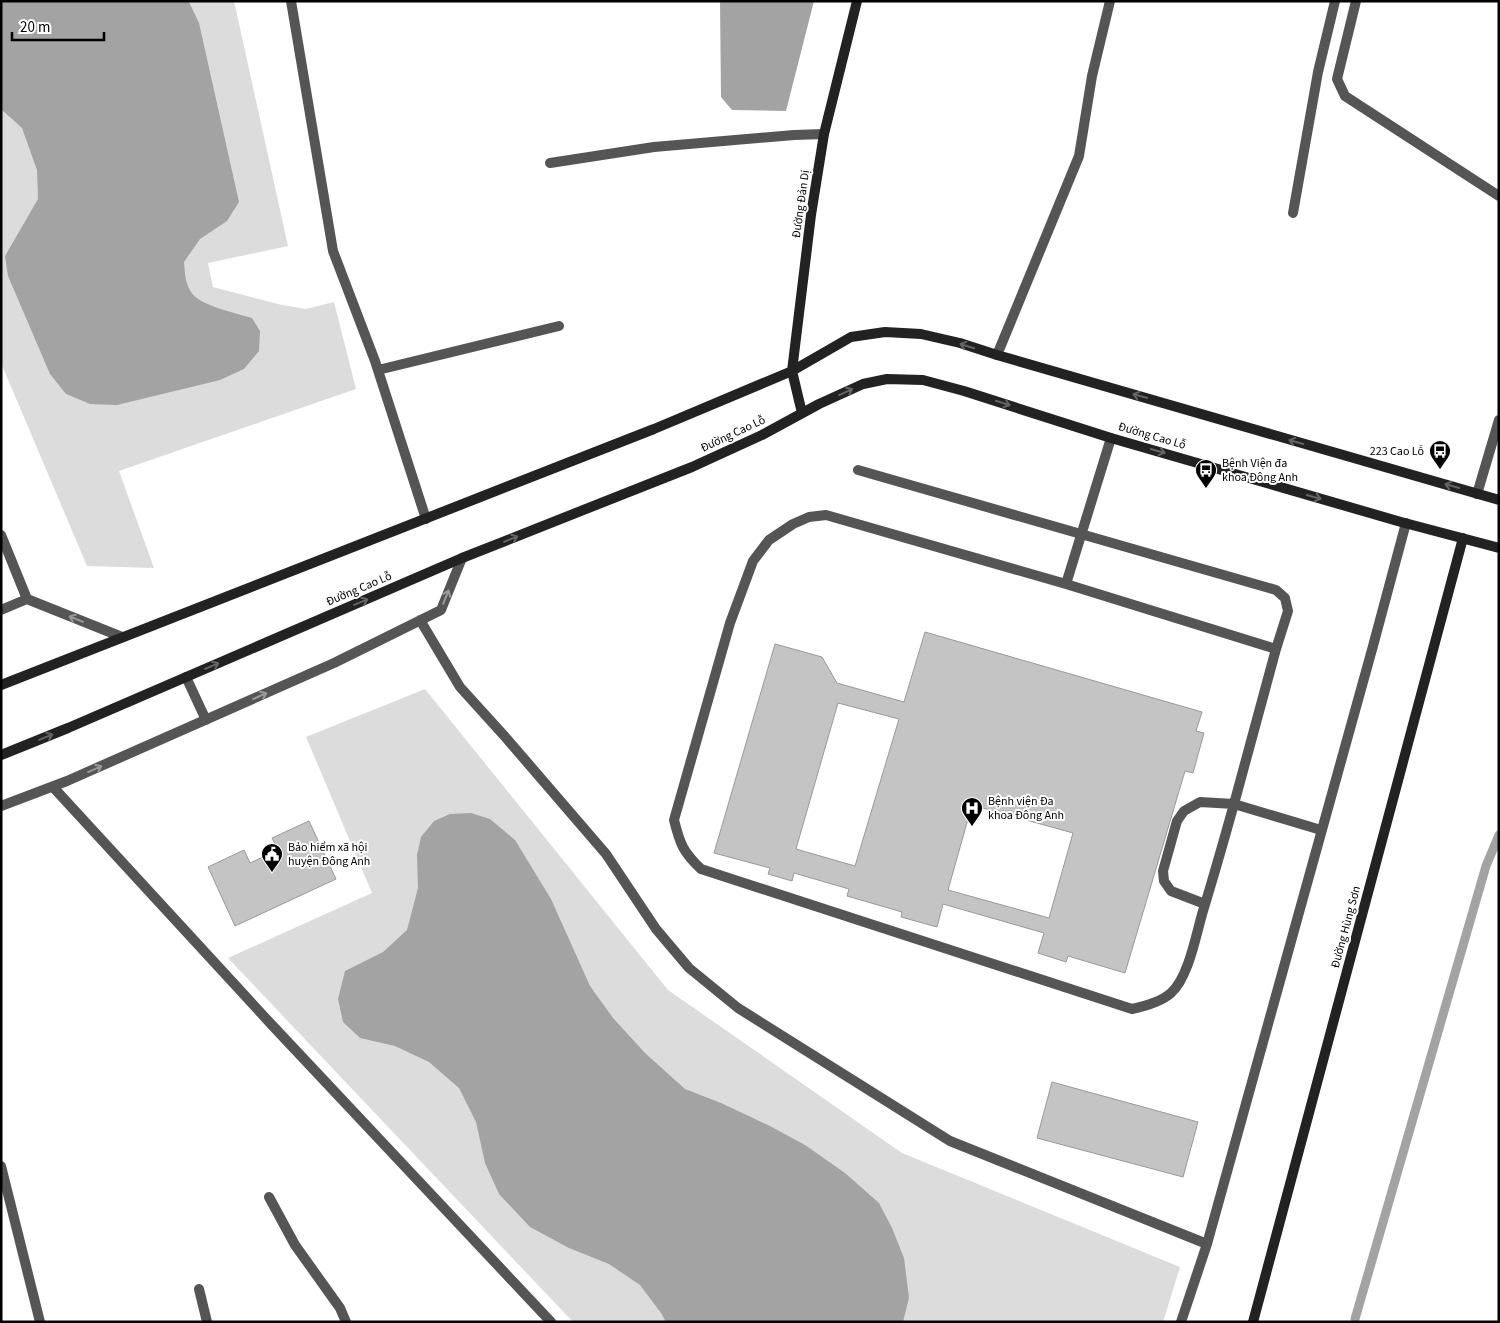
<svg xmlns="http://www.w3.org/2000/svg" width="1500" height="1323" viewBox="0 0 1500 1323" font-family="'Source Sans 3',sans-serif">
	<rect width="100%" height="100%" fill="#fff"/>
	<path fill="#dcdcdc" d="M 1,1 L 234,1 L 288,246 L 208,263 L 213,287 L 282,305 L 306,309 L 334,302 L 356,389 L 119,471 L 154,568 L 87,566 L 1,363 Z
		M 425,689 L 668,990 L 902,1153 L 1180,1267 L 1163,1322 L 573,1322 L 228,958 L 372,893 L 306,737 Z"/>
	<path fill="#a3a3a3" d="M 1,1 L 188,1 L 189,2 L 199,23 L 239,202 L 227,221 L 200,239 L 184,262 C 185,272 185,283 191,292 C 200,306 236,313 252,318 L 260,331 L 259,351 L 244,369 L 220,380 L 117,405 L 90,404 L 66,394 L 50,374 L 8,276 L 5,256 L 38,199 L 37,170 L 22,128 L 1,109 Z
		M 720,1 L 814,1 L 786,111 L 732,110 L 721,97 Z
		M 471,813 L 490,819 L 515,840 L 551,899 L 590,986 L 613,1018 L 645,1053 L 685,1089 L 721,1103 L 768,1125 L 805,1145 L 845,1173 L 879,1203 L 892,1228 L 904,1258 L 909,1298 L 903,1322 L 666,1322 L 661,1313 L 640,1285 L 609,1264 L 569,1248 L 530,1227 L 499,1194 L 485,1163 L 476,1122 L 459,1088 L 429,1062 L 395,1046 L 360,1038 L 343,1022 L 338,999 L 345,971 L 383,952 L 407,930 L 418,888 L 417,855 L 421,837 L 434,821 L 450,814 Z"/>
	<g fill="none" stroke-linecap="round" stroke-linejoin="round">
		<path stroke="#a3a3a3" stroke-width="9" d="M 1355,1319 L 1486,866 L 1499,835"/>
	</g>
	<path fill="#c4c4c4" stroke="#999" fill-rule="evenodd" d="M 925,632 L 1202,712 L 1196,731 L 1204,733 L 1193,773 L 1185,771 L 1125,973 L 1068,956 L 1066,962 L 1038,953 L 1044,933 L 943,904 L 937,927 L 901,917 L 902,912 L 847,896 L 849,889 L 794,873 L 792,881 L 768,874 L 770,868 L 714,853 L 775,644 L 822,657 L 837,683 L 904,702 ZM 838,703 L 899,719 L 855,866 L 796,849 ZM 972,805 L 1073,833 L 1049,918 L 948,890 Z
		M 309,821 L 336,879 L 235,926 L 208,867 L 244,850 L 250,863 L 278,850 L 272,838 Z
		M 1052,1082 L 1198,1122 L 1183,1177 L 1037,1138 Z"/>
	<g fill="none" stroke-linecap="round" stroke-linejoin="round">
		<path stroke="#555" stroke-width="10" d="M 1356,1 L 1337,79 L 1345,96 L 1499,196
			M 1293,213 L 1318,72 L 1335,1
			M 858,470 L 1276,590 L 1285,598 L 1288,611 L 1276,649 L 1234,804 L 1321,830
			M 1066,584 L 1111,438
			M 1205,904 L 1171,891 L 1164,881 L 1163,871 L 1177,821 L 1184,811 L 1200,802 L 1234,804 C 1224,840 1214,875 1203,911 C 1196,934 1189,977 1171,993 C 1161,1002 1146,1006 1132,1009 L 701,869 C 683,852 680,844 674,820 L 730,623 L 753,561 L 769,540 L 793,524 L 809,517 L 826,515 L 1066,584 L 1276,649"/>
		<path stroke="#555" stroke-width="10" d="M 291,1 L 333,251 L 375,361 L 426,519
			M 550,163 L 654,147 L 794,135 L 824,134
			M 997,355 L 1079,156 L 1092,76 L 1110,1
			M 378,370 L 559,326
			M 1477,494 L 1499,420
			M 1,535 L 27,599
			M 1,610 L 27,599 L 122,637
			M 420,620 L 460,687 L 507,739 L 606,854 L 656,929 L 689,968 L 738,1008 L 950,1141 L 1207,1244
			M 186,677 L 206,720
			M 53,787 L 271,1024 L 551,1322
			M 1,806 L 67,781 L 334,663 L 441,610 L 462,558
			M 1,1166 L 40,1322
			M 269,1197 L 295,1245 L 340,1308 L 346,1322
			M 199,1289 L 207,1322
			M 1181,1322 L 1207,1244 L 1373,646 L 1406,523"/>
		<path stroke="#222" stroke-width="10" d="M 802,413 L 792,371 L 811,215 L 824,134 L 857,1
			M 1,685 L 654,429 L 792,371 L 851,337 L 885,332 L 921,334 L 960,343 L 997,355 L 1499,500
			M 1,755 L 68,728 L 462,558 L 692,467 L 762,435 L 819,404 L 863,384 L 887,379 L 923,380 L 964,391 L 1111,438 L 1401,522 L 1499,548
			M 1253,1322 L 1463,538"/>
	</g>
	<defs><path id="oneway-shaft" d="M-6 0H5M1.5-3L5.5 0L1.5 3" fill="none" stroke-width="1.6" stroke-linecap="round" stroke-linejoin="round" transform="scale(1.25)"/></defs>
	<g stroke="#646464">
		<use href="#oneway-shaft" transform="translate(967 346) rotate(-163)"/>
		<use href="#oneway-shaft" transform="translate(846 392) rotate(-25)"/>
		<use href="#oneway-shaft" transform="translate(1140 396) rotate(-164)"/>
		<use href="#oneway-shaft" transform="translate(1003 403) rotate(18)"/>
		<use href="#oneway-shaft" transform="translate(1296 442) rotate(-164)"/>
		<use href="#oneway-shaft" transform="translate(1158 451) rotate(16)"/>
		<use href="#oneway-shaft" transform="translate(1452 486) rotate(-164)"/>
		<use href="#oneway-shaft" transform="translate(1314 497) rotate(16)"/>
		<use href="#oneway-shaft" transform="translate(511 539) rotate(-22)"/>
		<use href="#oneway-shaft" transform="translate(361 602) rotate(-23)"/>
		<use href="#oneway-shaft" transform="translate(212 666) rotate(-23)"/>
		<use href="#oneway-shaft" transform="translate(46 737) rotate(-22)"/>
	</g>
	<g stroke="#999">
		<use href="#oneway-shaft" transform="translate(446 597) rotate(-68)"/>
		<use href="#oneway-shaft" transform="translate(76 619) rotate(-158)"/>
		<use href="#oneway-shaft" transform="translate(260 696) rotate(-24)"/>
		<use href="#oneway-shaft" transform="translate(95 769) rotate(-24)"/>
	</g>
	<defs>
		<g id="bus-pin" transform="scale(1.125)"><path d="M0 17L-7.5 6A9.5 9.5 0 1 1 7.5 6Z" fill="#000" stroke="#fff"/><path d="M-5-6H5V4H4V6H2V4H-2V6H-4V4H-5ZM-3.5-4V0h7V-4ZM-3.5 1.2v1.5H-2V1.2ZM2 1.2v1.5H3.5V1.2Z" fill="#fff"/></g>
		<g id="hospital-pin" transform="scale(1.125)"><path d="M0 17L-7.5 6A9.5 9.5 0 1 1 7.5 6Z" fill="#000" stroke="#fff"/><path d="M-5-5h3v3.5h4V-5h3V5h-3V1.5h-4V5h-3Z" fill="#fff"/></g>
		<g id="civic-pin" transform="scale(1.125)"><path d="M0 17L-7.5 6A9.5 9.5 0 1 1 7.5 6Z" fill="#000" stroke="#fff"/><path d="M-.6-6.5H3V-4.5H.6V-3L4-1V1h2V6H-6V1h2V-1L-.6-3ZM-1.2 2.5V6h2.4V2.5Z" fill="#fff"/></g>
	</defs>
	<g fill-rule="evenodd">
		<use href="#bus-pin" x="1440" y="451"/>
		<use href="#bus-pin" x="1206" y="470"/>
		<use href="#hospital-pin" x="972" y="808"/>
		<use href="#civic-pin" x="272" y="854"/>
	</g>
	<g text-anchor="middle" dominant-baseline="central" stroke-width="4" stroke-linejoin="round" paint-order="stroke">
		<g font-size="12" fill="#000" stroke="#fff">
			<text transform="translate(801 204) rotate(-82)">Đường Đản Dị</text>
			<text transform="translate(733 434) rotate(-25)">Đường Cao Lỗ</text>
			<text transform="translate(1152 436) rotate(16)">Đường Cao Lỗ</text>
			<text transform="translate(359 589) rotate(-23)">Đường Cao Lỗ</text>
			<text transform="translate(1346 927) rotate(-75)">Đường Hùng Sơn</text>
		</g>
		<g font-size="12" fill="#000" stroke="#fff" text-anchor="start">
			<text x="1424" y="451" text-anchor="end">223 Cao Lỗ</text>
			<text x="1222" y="463">Bệnh Viện đa<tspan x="1222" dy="14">khoa Đông Anh</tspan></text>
			<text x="988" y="801">Bệnh viện Đa<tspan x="988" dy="14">khoa Đông Anh</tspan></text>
			<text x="288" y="847">Bảo hiểm xã hội<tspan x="288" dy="14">huyện Đông Anh</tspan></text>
		</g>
	</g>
	<rect width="1500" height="1323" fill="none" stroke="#000000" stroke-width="5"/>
	<path d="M12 32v8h92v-8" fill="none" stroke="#000000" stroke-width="2.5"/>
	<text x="20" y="32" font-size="15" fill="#000000" stroke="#ffffff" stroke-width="4" paint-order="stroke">20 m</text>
</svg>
